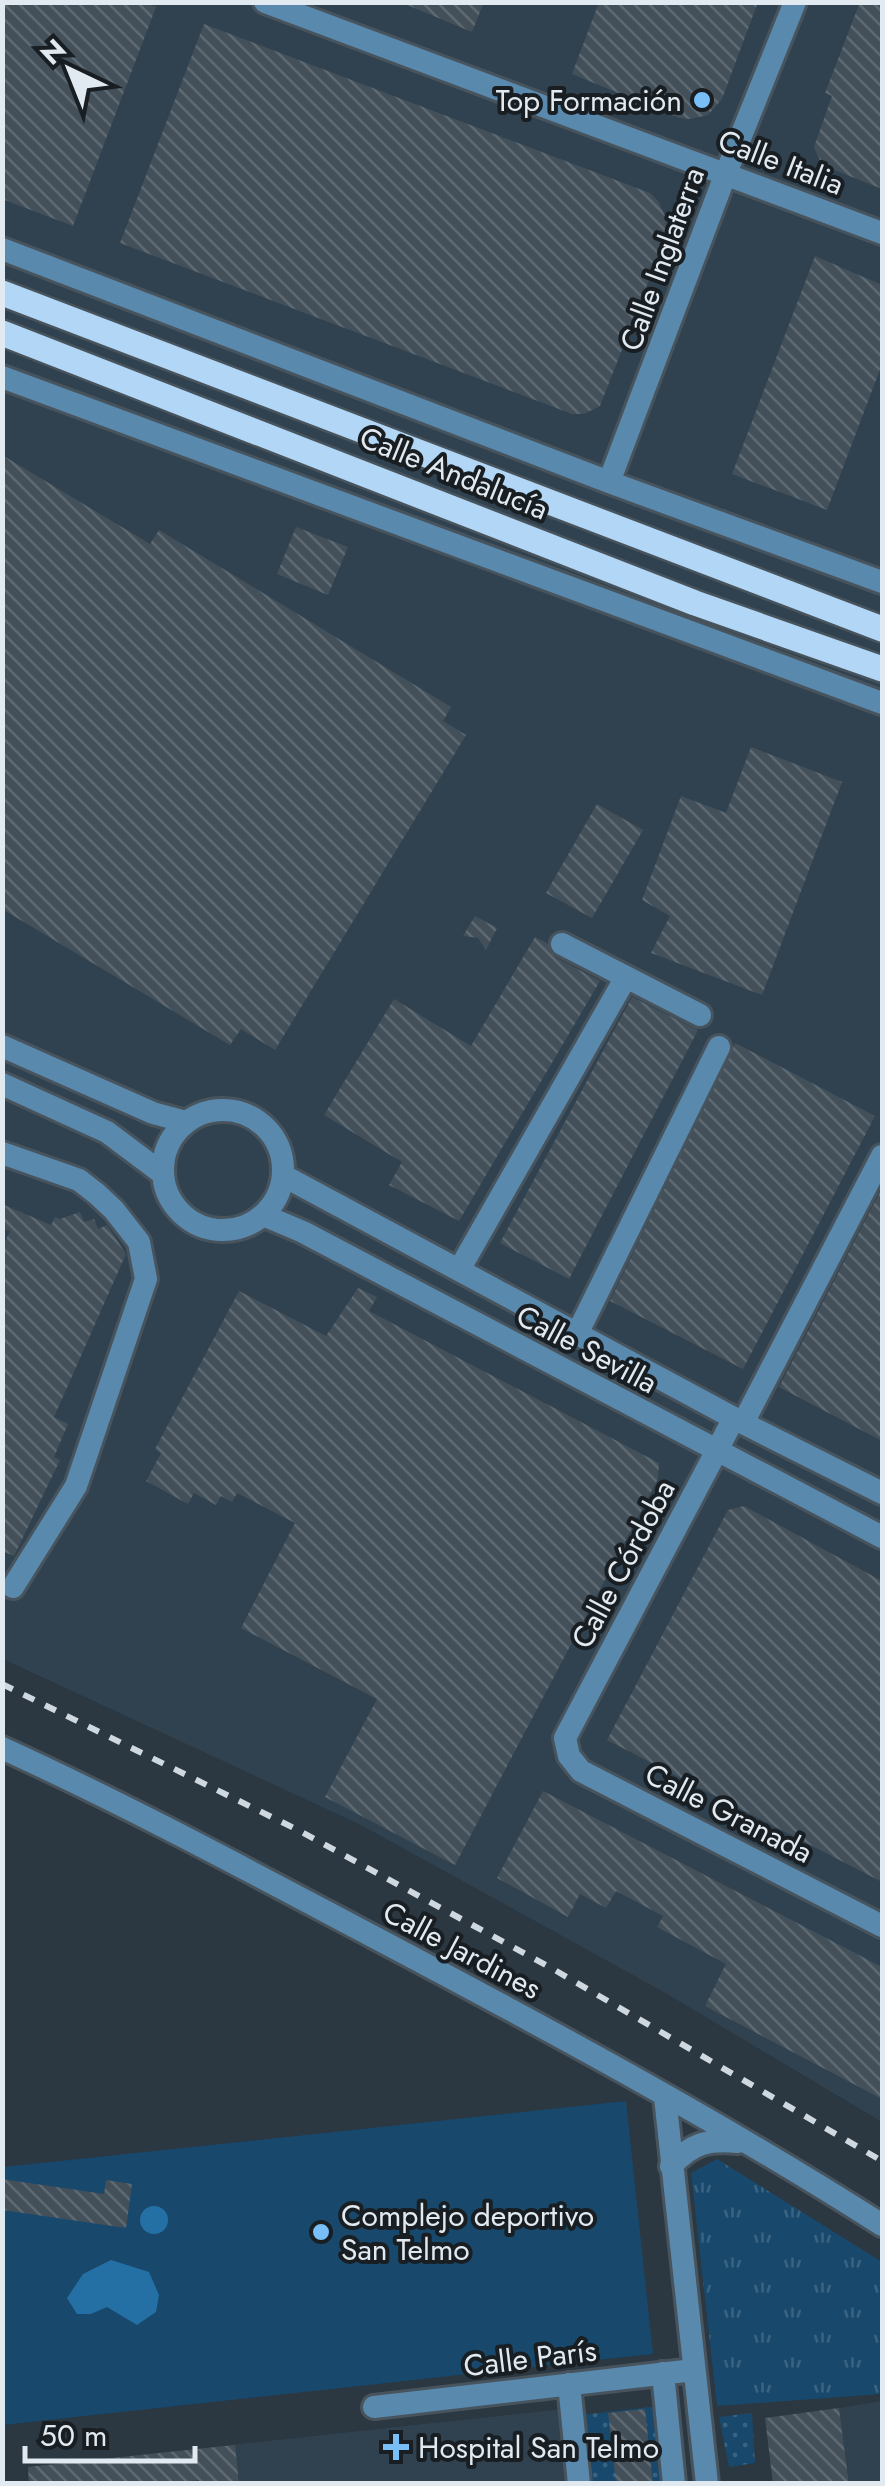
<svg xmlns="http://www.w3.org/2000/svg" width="885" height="2486" viewBox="0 0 885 2486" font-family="Jost,sans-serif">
	<defs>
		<pattern id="grass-dots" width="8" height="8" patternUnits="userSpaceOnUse" patternTransform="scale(2.5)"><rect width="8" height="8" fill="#18486b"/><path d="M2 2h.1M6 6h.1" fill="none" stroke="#396381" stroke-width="1.8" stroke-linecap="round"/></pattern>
		<pattern id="park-tufts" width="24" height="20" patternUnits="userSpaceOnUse" patternTransform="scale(2.5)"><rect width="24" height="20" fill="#18486b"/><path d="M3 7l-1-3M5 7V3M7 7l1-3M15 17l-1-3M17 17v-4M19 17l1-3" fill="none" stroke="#396381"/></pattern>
		<pattern id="building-back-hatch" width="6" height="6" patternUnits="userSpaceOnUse" patternTransform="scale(2.5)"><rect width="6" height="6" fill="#43505a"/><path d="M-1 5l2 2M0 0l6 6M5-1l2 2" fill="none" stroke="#5e6972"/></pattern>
	</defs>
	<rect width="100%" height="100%" fill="#2b3741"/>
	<path fill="#304250" d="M 3,3 L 882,3 L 882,2122 L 662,1991 L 361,1825 L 3,1659 Z
		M 882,2401 L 882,2483 L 849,2483 L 839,2408 Z
		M 564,2409 L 571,2483 L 29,2484 L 28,2467 Z"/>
	<path fill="url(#grass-dots)" d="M 667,2405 L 674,2483 L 579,2483 L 572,2416 Z
		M 752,2413 L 755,2463 L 729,2467 L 719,2417 Z"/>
	<path fill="url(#park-tufts)" d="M 717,2159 L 882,2262 L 882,2394 L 717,2406 L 691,2173 Z"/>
	<path fill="#18486b" d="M 626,2101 L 653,2354 L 3,2425 L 3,2167 Z"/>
	<path fill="#2470a5" d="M140 2220a14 14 0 1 1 28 0a14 14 0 1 1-28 0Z
		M 111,2260 L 149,2272 L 159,2295 L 156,2312 L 137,2325 L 107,2307 L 91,2314 L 77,2314 L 67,2298 L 83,2274 Z"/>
	<path fill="url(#building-back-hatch)" d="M 2,2 L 145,2 L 156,7 L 73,226 L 2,199 Z
		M 400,2 L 484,2 L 472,32 Z
		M 599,2 L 758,2 L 722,99 L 708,115 L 690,119 L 679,118 L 572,74 Z
		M 860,2 L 882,2 L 882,189 L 822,165 L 814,147 L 832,96 L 825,93 Z
		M 204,24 L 650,193 L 658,201 L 667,220 L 663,244 L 600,406 L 584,414 L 572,414 L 120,243 Z
		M 815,256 L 882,285 L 882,364 L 827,510 L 732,474 Z
		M 2,455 L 150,544 L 159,530 L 451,707 L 443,721 L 466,735 L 275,1050 L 241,1029 L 230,1045 L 2,909 Z
		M 296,527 L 348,547 L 328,595 L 277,574 Z
		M 751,747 L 842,782 L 762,995 L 651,953 L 670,916 L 642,900 L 681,796 L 726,813 Z
		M 597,804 L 643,830 L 592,918 L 546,893 Z
		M 475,916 L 497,928 L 486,950 L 478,938 L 463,936 Z
		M 535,937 L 547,943 L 555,957 L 600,981 L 459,1221 L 389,1185 L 402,1162 L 324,1115 L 394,999 L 471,1046 Z
		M 632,997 L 698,1030 L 569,1279 L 500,1243 Z
		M 735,1043 L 875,1116 L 743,1369 L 610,1301 Z
		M 882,1188 L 882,1441 L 779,1387 Z
		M 2,1204 L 51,1225 L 55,1217 L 60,1219 L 80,1212 L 84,1222 L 94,1219 L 98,1229 L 107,1225 L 126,1254 L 54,1417 L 68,1424 L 54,1457 L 60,1460 L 14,1556 L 2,1551 L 2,1248 L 10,1231 L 2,1228 Z
		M 358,1288 L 377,1297 L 369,1311 L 659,1463 L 658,1479 L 455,1865 L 325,1797 L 377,1699 L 241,1628 L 295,1523 L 237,1493 L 232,1502 L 221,1496 L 216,1505 L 194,1493 L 188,1504 L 146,1481 L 161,1453 L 155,1449 L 239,1291 L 326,1336 Z
		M 744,1506 L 882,1581 L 882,1882 L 607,1740 L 728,1510 Z
		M 543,1791 L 882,1967 L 882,2099 L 705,2006 L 726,1964 L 657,1927 L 663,1916 L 616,1891 L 606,1908 L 580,1894 L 568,1917 L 497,1878 Z
		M 2,2179 L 104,2194 L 106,2180 L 132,2184 L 126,2228 L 2,2210 Z
		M 839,2408 L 849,2484 L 773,2484 L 765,2418 Z
		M 645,2409 L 653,2484 L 616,2484 L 608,2413 Z
		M 235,2445 L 239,2484 L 200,2484 L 199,2480 L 164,2484 L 29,2484 L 28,2467 Z"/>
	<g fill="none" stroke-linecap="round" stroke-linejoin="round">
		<g stroke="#48545d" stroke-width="28">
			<path id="minor" d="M 265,2 L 882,233
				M 2,249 L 609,482 L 882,582
				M 2,377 L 882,703
				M 609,482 L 726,173 L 795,2
				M 562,944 L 700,1015
				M 2,1046 L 153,1113 L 186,1122
				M 2,1084 L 107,1132 L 163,1174
				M163 1170a60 60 0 1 1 120 0a60 60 0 1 1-120 0Z
				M 2,1153 L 79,1180 L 97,1194 L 114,1210 L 139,1242 L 146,1279 L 76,1486 L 13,1587
				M 284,1176 L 743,1423 L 882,1493
				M 263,1215 L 303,1232 L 882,1537
				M 459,1270 L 626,977
				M 577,1334 L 719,1047
				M 734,1418 L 565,1738 L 569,1756 L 581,1771 L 882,1926
				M 743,1423 L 882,1156
				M 2,1748 C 129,1806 251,1872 374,1937 C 546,2028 719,2121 882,2225
				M 665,2097 L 707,2484
				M 671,2166 C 692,2143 708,2139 738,2142
				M 663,2373 L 674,2484
				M 569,2384 L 579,2484
				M 374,2407 L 694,2370"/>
		</g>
		<g stroke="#48545d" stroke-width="30">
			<path id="major" d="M 2,293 L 882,629
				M 2,333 L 695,603 L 882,669"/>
		</g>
		<use href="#minor" stroke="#5a89ae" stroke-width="22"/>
		<use href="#major" stroke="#b2d6f5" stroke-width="25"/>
		<path stroke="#cfd8df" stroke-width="6" stroke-dasharray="12 12" stroke-linecap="butt" d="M 2,1684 L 298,1830 L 553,1969 L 882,2161"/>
	</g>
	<g fill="#78bff7" stroke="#181e22" stroke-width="4">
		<circle cx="702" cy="100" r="10"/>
		<circle cx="321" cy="2232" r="10"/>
		<path d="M391 2432h10v10h10v10h-10v10h-10v-10h-10v-10h10z"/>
	</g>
	<g text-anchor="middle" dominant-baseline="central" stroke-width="8" stroke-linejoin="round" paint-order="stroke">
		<g font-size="30" fill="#e2eaf1" stroke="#181e22" text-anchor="start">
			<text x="682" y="100" text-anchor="end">Top Formación</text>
			<text x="341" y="2215">Complejo deportivo<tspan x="341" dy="34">San Telmo</tspan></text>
			<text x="418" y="2447">Hospital San Telmo</text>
		</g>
		<g font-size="30" fill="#e2eaf1" stroke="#181e22">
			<text transform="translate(781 162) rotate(21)">Calle Italia</text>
			<text transform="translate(662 259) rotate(-70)">Calle Inglaterra</text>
			<text transform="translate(454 473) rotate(22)">Calle Andalucía</text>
			<text transform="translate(587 1349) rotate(28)">Calle Sevilla</text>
			<text transform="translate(623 1564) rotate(-62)">Calle Córdoba</text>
			<text transform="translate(729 1813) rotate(27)">Calle Granada</text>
			<text transform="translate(462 1950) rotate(28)">Calle Jardines</text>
			<text transform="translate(530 2358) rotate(-7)">Calle París</text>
		</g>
	</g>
	<rect width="885" height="2486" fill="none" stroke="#e2eaf1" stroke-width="10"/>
	<g transform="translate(70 70) rotate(317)" stroke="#181e22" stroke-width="8" paint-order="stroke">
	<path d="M0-8L18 38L0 25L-18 38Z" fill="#e2eaf1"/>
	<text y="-15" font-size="28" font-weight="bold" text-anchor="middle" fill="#e2eaf1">N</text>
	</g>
	<path d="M25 2446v15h170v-15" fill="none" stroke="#e2eaf1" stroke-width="5"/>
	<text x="40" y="2446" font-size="30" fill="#e2eaf1" stroke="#181e22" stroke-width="8" paint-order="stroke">50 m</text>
</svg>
